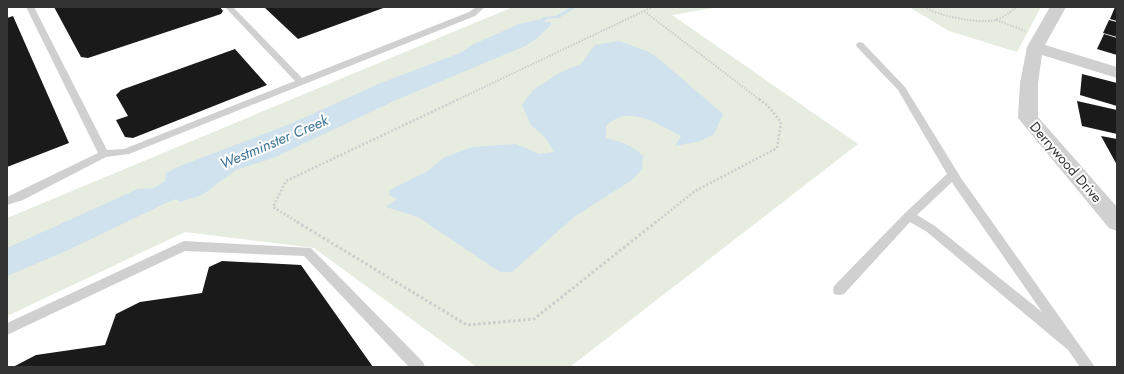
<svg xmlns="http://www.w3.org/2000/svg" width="1124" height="374" viewBox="0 0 1124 374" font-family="Jost,sans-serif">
	<rect width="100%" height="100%" fill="#fff"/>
	<path fill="#e6ecdf" d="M 513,7 L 719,7 L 672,15 L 858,144 L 570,367 L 477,367 L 314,248 L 185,232 L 7,316 L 7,218 Z
		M 909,7 L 1041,7 L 1017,52 L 949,31 Z"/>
	<path fill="#cfe2ee" d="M 537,20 L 541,22 L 551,22 L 551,25 L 536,39 L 525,46 L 394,101 L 273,158 L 236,170 L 202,195 L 180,202 L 176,199 L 168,202 L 66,251 L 7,276 L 7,248 L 138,189 L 154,188 L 165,181 L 166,173 L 180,166 L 290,124 L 381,83 L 460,53 L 472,45 L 519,24 Z
		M 619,41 L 649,52 L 659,59 L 723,114 L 714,134 L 700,141 L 675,146 L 681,136 C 657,124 629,103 606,126 L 606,138 C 621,142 632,145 643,156 L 642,169 L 632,180 L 574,217 L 512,272 L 500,272 L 418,217 L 386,207 L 397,199 L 389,195 L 390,190 L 426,172 L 443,158 L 472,147 L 516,144 L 539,154 L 554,152 L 545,137 L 531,125 L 522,105 L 533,90 L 561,72 L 581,64 L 595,45 Z"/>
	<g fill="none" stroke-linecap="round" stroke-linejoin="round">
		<path fill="#cfe2ee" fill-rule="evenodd" d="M 571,7 L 577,7 L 559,18 L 547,19 L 535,27 L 531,27 L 530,26 L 544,17 L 556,16 Z"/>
	</g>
	<path fill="#1a1a1a" d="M 54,7 L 220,7 L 223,11 L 221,14 L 88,58 L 81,57 Z
		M 264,7 L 386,7 L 298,39 Z
		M 1115,7 L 1117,7 L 1117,21 L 1110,19 Z
		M 13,16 L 69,143 L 7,167 L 7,18 Z
		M 1109,20 L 1117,22 L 1117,37 L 1103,33 Z
		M 1104,34 L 1117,38 L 1117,55 L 1097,49 Z
		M 235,49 L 267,85 L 133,138 L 125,137 L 116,120 L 128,116 L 116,95 L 121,90 Z
		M 1082,74 L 1117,83 L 1117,106 L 1080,95 Z
		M 1077,101 L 1117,110 L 1117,134 L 1082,126 Z
		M 1101,136 L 1117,139 L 1117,165 Z
		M 222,261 L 301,265 L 373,367 L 13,367 L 36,355 L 105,345 L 116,314 L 140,302 L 202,293 L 209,267 Z"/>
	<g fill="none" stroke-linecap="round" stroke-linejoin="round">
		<path stroke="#cdcdcd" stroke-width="2" stroke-dasharray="1.5 1.5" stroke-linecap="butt" d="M 924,7 C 940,16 976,24 995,20 C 1003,18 1010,12 1017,7
			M 644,11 L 760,100
			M 644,11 L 653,7
			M 996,20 L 1025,31
			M 457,100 L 644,11"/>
		<path stroke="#cdcdcd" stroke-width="2.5" stroke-dasharray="2 2" stroke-linecap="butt" d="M 299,223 L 273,207 L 286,181 L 459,99
			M 655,223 L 695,191 L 777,148 L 781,122 L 768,106 L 759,99"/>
		<path stroke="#cdcdcd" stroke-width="3" stroke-dasharray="2.5 2.5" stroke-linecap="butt" d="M 297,222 L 467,325 L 534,319 L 656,222"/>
		<path fill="#d0d0d0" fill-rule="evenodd" d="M 26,7 L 34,7 L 107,150 L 124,149 L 295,81 L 225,7 L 233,7 L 302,78 L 469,12 L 476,7 L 485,7 L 475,16 L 129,154 L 106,157 L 23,200 L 7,205 L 7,197 L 98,153 Z
			M 860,42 L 863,43 L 905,87 L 961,178 L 1095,367 L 1080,367 L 1068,350 L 927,232 L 910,222 L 844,294 L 839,295 L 834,294 L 833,290 L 834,286 L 905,213 L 947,174 L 898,90 L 857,47 L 856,45 L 857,43 ZM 952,182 L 953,184 L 1042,312 L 935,226 L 917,215 Z
			M 184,241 L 311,248 L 423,362 L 425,367 L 409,367 L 304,256 L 185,251 L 7,335 L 7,323 Z"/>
		<path fill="#d0d0d0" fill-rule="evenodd" d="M 1050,7 L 1066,7 L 1045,45 L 1117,67 L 1117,78 L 1042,55 L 1038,83 L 1038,117 L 1117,207 L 1117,231 L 1109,228 L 1018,118 L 1020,83 L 1027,47 Z"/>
	</g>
	<g text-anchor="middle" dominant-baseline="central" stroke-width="4" stroke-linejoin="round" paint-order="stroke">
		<g font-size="14" fill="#333" stroke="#fff">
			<text transform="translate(1066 162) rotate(49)">Derrywood Drive</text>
		</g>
		<g font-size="15" font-style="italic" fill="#3f7597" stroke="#fff">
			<text transform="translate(274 142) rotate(-23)">Westminster Creek</text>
		</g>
	</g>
	<rect width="1124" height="374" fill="none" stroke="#333333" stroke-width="16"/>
</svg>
